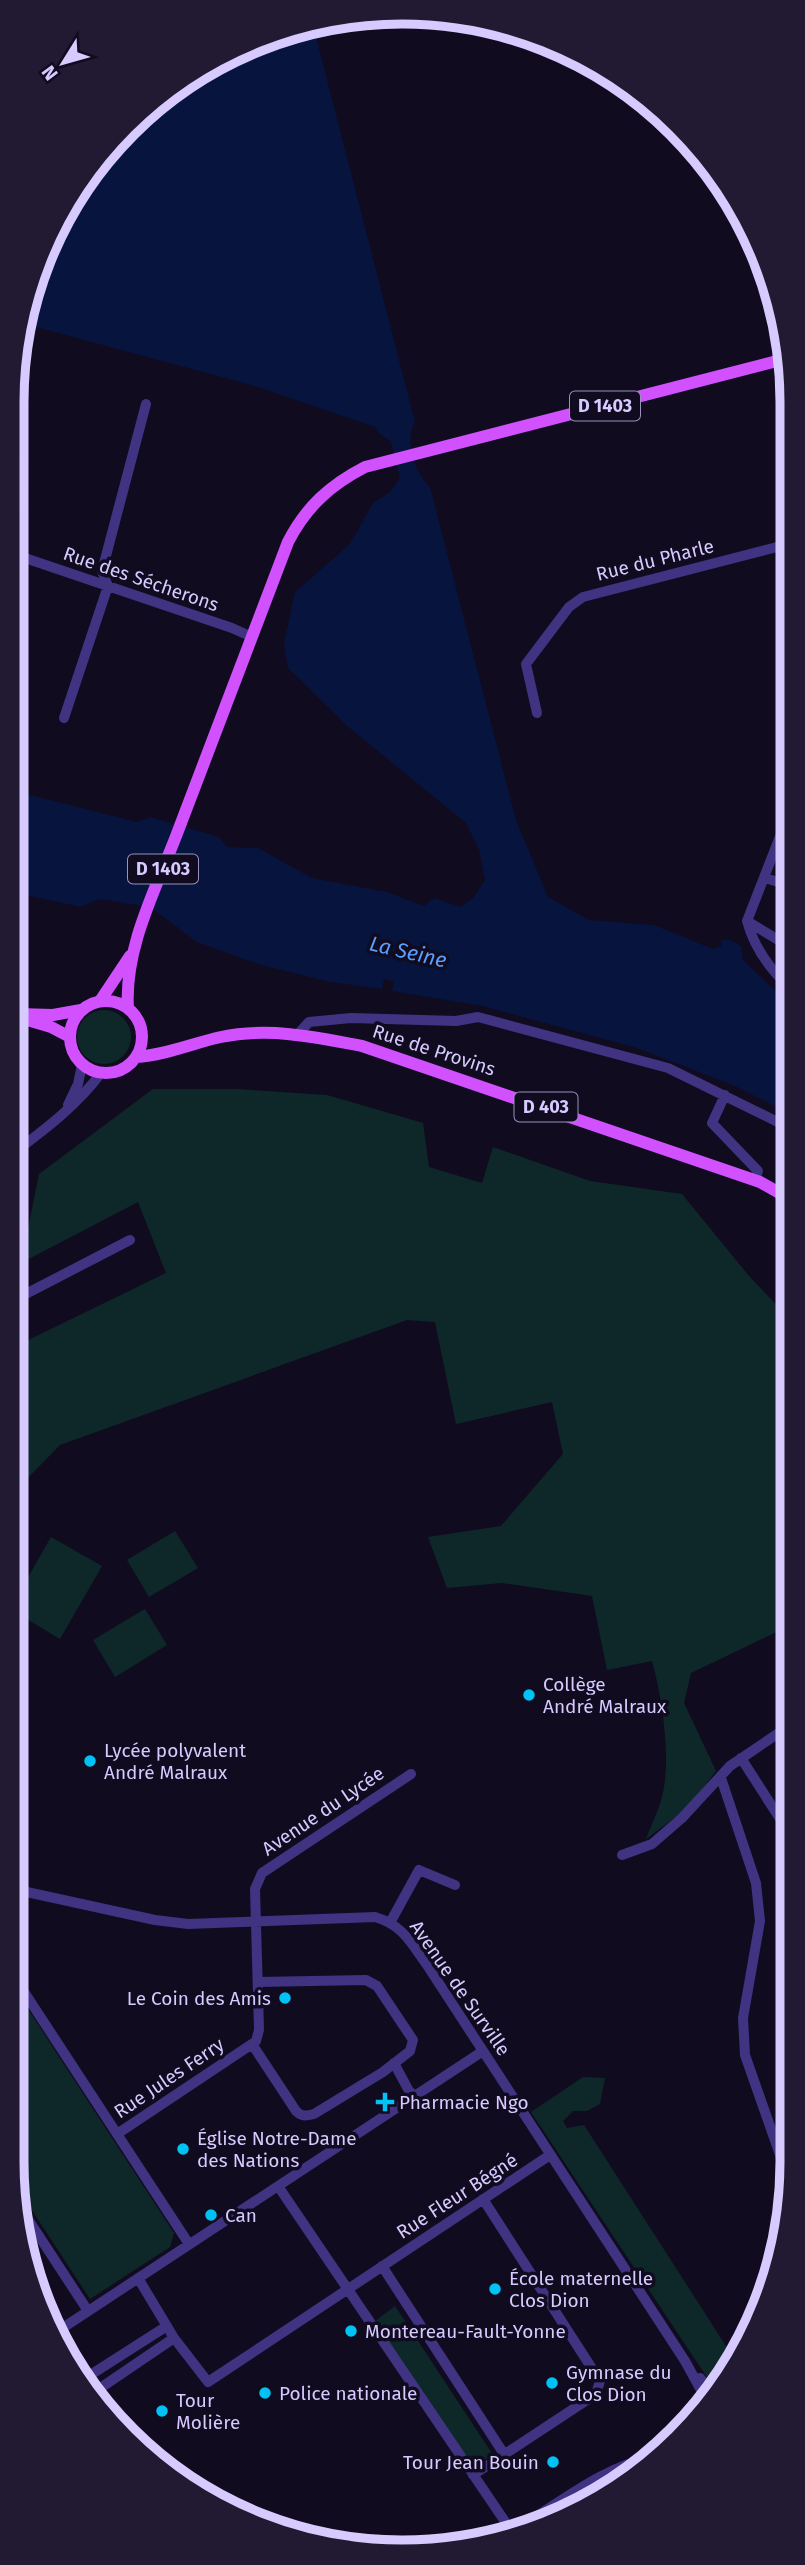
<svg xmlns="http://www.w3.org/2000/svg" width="805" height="2565" viewBox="0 0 805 2565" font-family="'Fira Sans',sans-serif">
	<rect width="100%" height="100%" fill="#110b20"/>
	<path fill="#0e282a" d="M77 1037a27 27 0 1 1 54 0a27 27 0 1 1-54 0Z
		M 153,1089 L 236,1089 L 327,1095 L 423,1123 L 429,1167 L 482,1183 L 493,1147 L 590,1181 L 682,1194 L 749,1276 L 787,1316 L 787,1627 L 691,1673 L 684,1703 L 716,1771 L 688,1808 L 646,1839 C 652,1823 662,1804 664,1787 C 670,1752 662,1696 652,1661 L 607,1670 L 592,1596 L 502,1583 L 447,1588 L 428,1537 L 501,1526 L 563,1454 L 552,1402 L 456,1424 L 435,1322 L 407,1320 L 60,1445 L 15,1491 L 16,1346 L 166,1273 L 138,1202 L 21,1263 L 39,1174 Z
		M 175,1531 L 198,1568 L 149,1597 L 127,1560 Z
		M 51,1537 L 102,1566 L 60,1639 L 15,1612 L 15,1600 Z
		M 145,1609 L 167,1645 L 115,1677 L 93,1640 Z
		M 22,2000 L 174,2233 L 170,2247 L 90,2299 L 18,2189 L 12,2162 L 13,2005 Z
		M 583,2077 L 605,2078 L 600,2104 L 587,2111 L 573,2111 L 563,2121 L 567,2128 L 584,2125 L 735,2360 L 727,2379 L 716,2391 L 531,2112 Z
		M 395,2306 L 493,2455 L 472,2468 L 374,2322 Z"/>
	<path fill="#06143e" d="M 313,25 L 415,422 C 404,441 415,473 430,487 L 516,820 L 548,897 L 589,920 L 654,925 L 713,949 L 721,946 L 722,940 L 730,940 L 741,946 L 743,960 L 788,1003 L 788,1113 L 735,1086 L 637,1048 L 482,1006 L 392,991 L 394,981 L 384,979 L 382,989 L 330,982 L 261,965 L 197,942 L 150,907 L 99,899 L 81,907 L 26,895 L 18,890 L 18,792 L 137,822 L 150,817 L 219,837 L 227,847 L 258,848 L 312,878 L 387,892 L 424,906 L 434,898 L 461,907 L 473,898 L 485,880 L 479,849 L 466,823 L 347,726 L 288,668 L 284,644 L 295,592 L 350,544 L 373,503 L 390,492 L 400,478 L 391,442 L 379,433 L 375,427 L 255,386 L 21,323 L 78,185 L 186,78 Z"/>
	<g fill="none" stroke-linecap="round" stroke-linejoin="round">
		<path stroke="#3f3382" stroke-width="10" d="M 19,556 L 232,628 L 252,637
			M 537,713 L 526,664 L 569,607 L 583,597 L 789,544
			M 64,718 L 108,586 L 102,571 L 146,404
			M 765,878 L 788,885
			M 747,921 L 788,816
			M 747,921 C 754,947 768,967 788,986
			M 747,921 L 788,946
			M 298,1034 L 309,1022 L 351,1018 L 456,1021 L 478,1017 L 668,1068 L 788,1127
			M 725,1095 L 712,1123 L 758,1171 L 755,1180
			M 68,1105 L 78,1084 L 82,1065
			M 16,1151 C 47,1128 78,1104 101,1073
			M 16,1299 L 130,1240
			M 741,1758 L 786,1828
			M 721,1778 L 756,1883 L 760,1921 L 743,2018 L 745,2055 L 785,2169
			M 622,1855 L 652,1844 L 682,1818 L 730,1766 L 786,1728
			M 13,1889 L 155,1920 L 188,1924 L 375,1917 C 403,1925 411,1943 427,1965 L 685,2361 L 707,2401
			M 391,1921 L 419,1870 L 455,1885
			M 13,1975 L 189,2244
			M 252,2044 L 256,2041 L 259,2030 L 255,1889 L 262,1873 L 411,1774
			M 394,2063 L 409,2091 L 415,2096
			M 117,2134 L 252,2044 L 296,2111 C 302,2117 306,2116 314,2114 L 383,2072 L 410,2051 L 413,2040 L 377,1986 L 366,1980 L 258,1982
			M 278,2186 L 508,2526
			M 22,2210 L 88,2311
			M 382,2266 L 504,2454
			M 138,2278 L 174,2338 L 208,2382 L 550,2155
			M 55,2333 L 483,2051
			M 700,2378 L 713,2394
			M 84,2379 L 167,2326
			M 93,2393 L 174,2338
			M 473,2475 L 596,2394 L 600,2381 L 483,2199
			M 569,2507 C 592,2491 613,2476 641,2471
			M 518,2528 C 563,2501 602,2467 654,2457
			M 492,2540 L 498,2531 L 512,2526"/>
		<path stroke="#d151ff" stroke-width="12" d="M 787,345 L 785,354 L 789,366
			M70 1037a36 36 0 1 1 72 0a36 36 0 1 1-72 0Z
			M 100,1001 L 130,956
			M 128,1008 C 124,947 157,887 178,831 C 214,734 251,638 288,542 C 306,507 330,485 365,467 L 777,361 L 787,361
			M 17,1014 L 53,1015 L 81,1010
			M 24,1019 L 51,1027 L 70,1037
			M 136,1057 C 166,1055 193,1043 221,1037 C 268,1027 316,1037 362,1046 L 760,1182 L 783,1195 L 787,1200"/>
	</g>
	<g fill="#00c2f5" stroke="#110b20" stroke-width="2.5">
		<circle cx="529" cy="1695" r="7"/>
		<circle cx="90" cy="1761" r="7"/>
		<circle cx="285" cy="1998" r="7"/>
		<path d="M381.5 2091.5h7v7h7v7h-7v7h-7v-7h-7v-7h7z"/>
		<circle cx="183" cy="2149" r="7"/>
		<circle cx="211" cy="2215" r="7"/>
		<circle cx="495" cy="2289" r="7"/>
		<circle cx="351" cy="2331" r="7"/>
		<circle cx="552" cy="2383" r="7"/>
		<circle cx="265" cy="2393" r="7"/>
		<circle cx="162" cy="2411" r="7"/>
		<circle cx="553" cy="2462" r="7"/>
	</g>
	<g text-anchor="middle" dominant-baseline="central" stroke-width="7" stroke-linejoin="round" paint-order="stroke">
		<g fill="#110b20" stroke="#9b91bc" stroke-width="2">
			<rect x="570" y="391.5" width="70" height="29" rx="5"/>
			<rect x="128" y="854.5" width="70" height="29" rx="5"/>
			<rect x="514.5" y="1092.5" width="63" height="29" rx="5"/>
		</g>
		<g font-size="18" font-weight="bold" fill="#d6caff">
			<text x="605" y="406">D 1403</text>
			<text x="163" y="869">D 1403</text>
			<text x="546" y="1107">D 403</text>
		</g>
		<g font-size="19" fill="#d6caff" stroke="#110b20">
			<text transform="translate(655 560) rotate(-14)">Rue du Pharle</text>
			<text transform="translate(141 579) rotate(19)">Rue des Sécherons</text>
			<text transform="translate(434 1050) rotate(18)">Rue de Provins</text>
			<text transform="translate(323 1811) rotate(-34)">Avenue du Lycée</text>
			<text transform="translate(460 1988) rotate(55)">Avenue de Surville</text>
			<text transform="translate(169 2078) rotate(-34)">Rue Jules Ferry</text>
			<text transform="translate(457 2196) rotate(-33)">Rue Fleur Bégné</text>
		</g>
		<g font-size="19" fill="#d6caff" stroke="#110b20" text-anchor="start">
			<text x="543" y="1684">Collège<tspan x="543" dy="22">André Malraux</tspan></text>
			<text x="104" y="1750">Lycée polyvalent<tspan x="104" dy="22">André Malraux</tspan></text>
			<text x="271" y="1998" text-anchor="end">Le Coin des Amis</text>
			<text x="399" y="2102">Pharmacie Ngo</text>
			<text x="197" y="2138">Église Notre-Dame<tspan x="197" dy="22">des Nations</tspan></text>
			<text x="225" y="2215">Can</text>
			<text x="509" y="2278">École maternelle<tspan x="509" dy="22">Clos Dion</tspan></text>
			<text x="365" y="2331">Montereau-Fault-Yonne</text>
			<text x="566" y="2372">Gymnase du<tspan x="566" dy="22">Clos Dion</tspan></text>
			<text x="279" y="2393">Police nationale</text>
			<text x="176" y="2400">Tour<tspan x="176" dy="22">Molière</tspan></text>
			<text x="539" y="2462" text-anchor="end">Tour Jean Bouin</text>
		</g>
		<g font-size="21" font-style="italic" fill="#589fff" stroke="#110b20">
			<text transform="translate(408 952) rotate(13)">La Seine</text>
		</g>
	</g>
	<path d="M0 0H805V2565H0ZM402 24H402A378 378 0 0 1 780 402V2162A378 378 0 0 1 402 2540H402A378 378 0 0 1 24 2162V402A378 378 0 0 1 402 24Z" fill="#211a32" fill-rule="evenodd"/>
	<path fill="none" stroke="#d6caff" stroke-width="9" d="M402 24H402A378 378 0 0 1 780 402V2162A378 378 0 0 1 402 2540H402A378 378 0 0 1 24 2162V402A378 378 0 0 1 402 24Z"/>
	<g transform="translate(63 63) rotate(233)" stroke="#110b20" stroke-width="5" paint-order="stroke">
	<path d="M0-5L12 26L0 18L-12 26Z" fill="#d6caff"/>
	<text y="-10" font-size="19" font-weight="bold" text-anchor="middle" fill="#d6caff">N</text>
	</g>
</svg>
